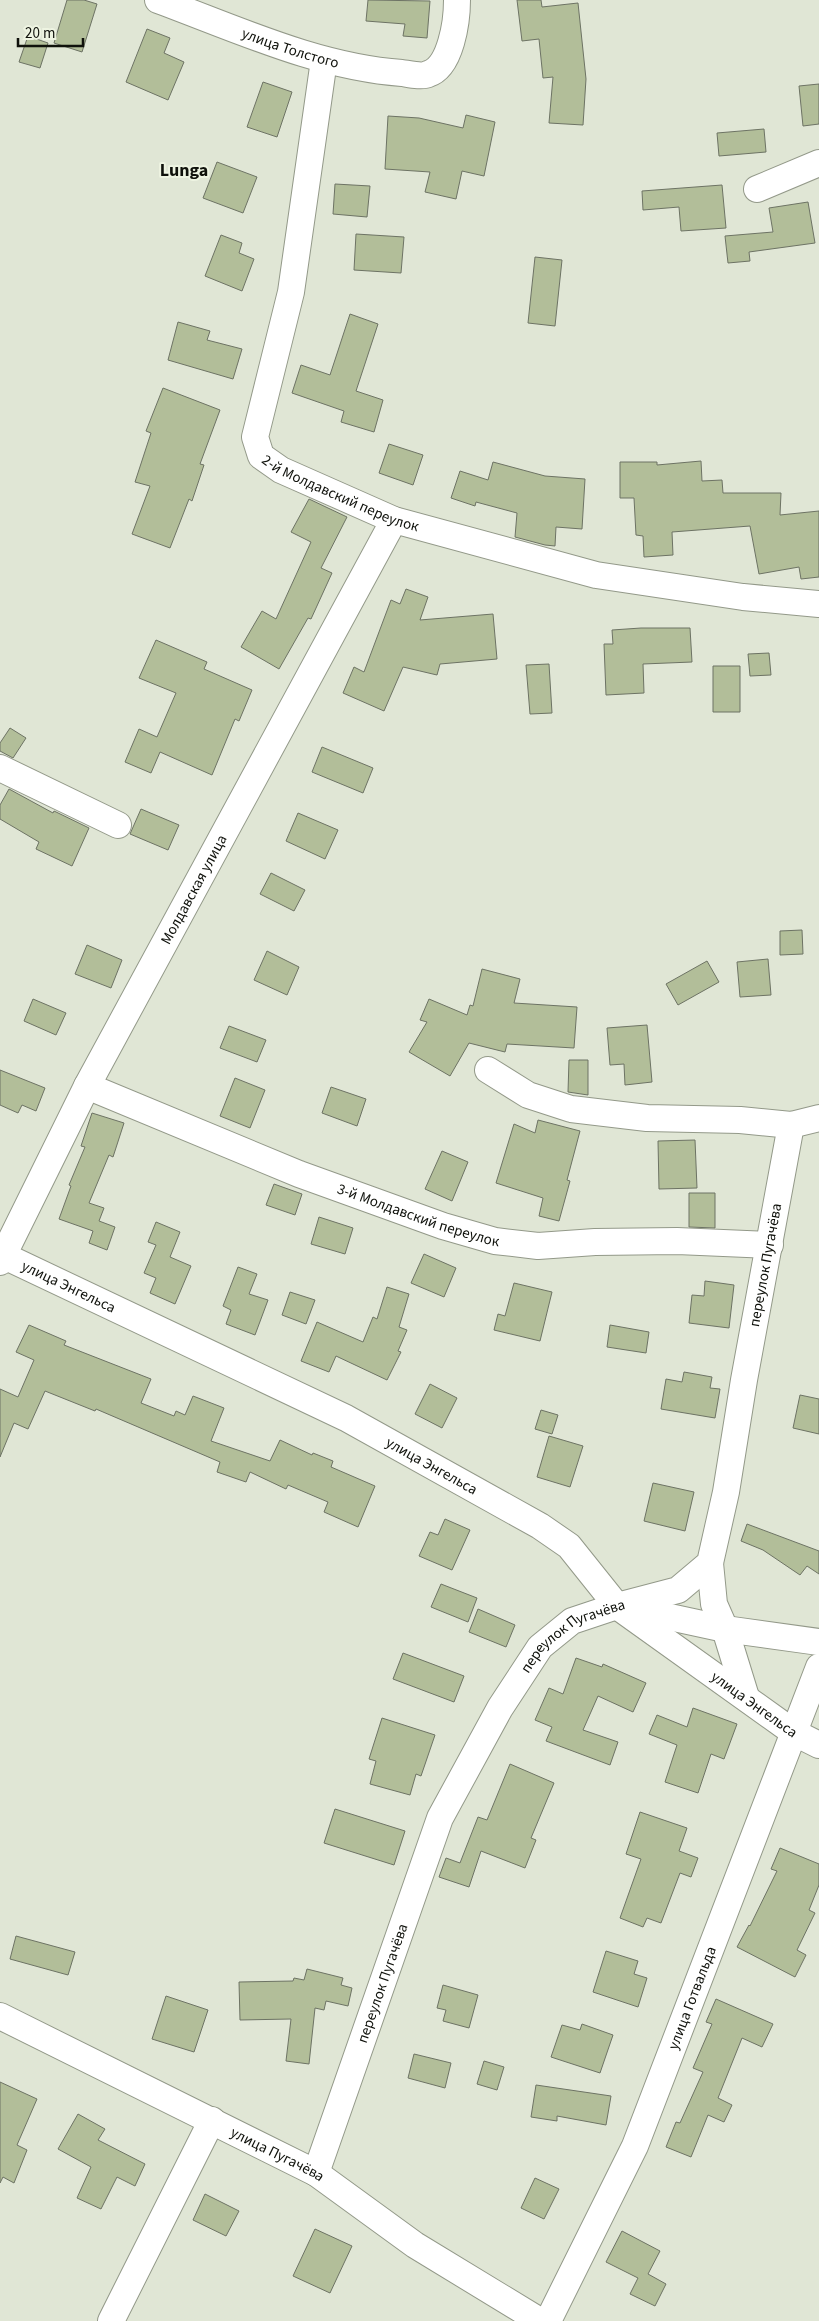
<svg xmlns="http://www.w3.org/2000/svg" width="819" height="2321" viewBox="0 0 819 2321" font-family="'Source Sans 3',sans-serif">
	<rect width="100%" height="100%" fill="#e0e6d5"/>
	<path fill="#b2be99" stroke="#6d7364" d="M 67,0 L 84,0 L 97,4 L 82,52 L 54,43 Z
		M 368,0 L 430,1 L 427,38 L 403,36 L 405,24 L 366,21 Z
		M 517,0 L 541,0 L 542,7 L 578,3 L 586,79 L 583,125 L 549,123 L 553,77 L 543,78 L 539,39 L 522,41 Z
		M 147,29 L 170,38 L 164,53 L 184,62 L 168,100 L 126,82 Z
		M 28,36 L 48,43 L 40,68 L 19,62 Z
		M 263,82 L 292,92 L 277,137 L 247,127 Z
		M 819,84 L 819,124 L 803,126 L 799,86 Z
		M 466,115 L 495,122 L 484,176 L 462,171 L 456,199 L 425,192 L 430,172 L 385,169 L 388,116 L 419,118 L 463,128 Z
		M 764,129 L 766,152 L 719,156 L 717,133 Z
		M 217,162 L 257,177 L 243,213 L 203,198 Z
		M 335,184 L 370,186 L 367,217 L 333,214 Z
		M 722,185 L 726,228 L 681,231 L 679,207 L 643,210 L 642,191 Z
		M 808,202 L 815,243 L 749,252 L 750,261 L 728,263 L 725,236 L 773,232 L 769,208 Z
		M 356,234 L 404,237 L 401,273 L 354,270 Z
		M 221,235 L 242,243 L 239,253 L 254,259 L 242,291 L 205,276 Z
		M 535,257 L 562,260 L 555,326 L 528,323 Z
		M 350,314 L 378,324 L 356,391 L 383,400 L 374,432 L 341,422 L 344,411 L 292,393 L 301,365 L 330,375 Z
		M 178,322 L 210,331 L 207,340 L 242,349 L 233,379 L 168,360 Z
		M 163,388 L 220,410 L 200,464 L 204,465 L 192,501 L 189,499 L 170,548 L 132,534 L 150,486 L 135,482 L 151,433 L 146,431 Z
		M 389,444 L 423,455 L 413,485 L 379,473 Z
		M 701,461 L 702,481 L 722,480 L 723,493 L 781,493 L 780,515 L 819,511 L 819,577 L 801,579 L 799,567 L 759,574 L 750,526 L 672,532 L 673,555 L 644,557 L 643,536 L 636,535 L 634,498 L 620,498 L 620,462 L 657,462 L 657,465 Z
		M 493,462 L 545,476 L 585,479 L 582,529 L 556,527 L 555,546 L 545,545 L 515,537 L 517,513 L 476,502 L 475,506 L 451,498 L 460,471 L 488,480 Z
		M 309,499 L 347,517 L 321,568 L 332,573 L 311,619 L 308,618 L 279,669 L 241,647 L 262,611 L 276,619 L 311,542 L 291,532 Z
		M 406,589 L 428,597 L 420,620 L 493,614 L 497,659 L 440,664 L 437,675 L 403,667 L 384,711 L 343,693 L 354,667 L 364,672 L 391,600 L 400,604 Z
		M 641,628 L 690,628 L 692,662 L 643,664 L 644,693 L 606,695 L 604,644 L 613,644 L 612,630 Z
		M 156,640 L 207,662 L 204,669 L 252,690 L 239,721 L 235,719 L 212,775 L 160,752 L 151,773 L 125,762 L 139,729 L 157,737 L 176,693 L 139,678 Z
		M 769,653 L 771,675 L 750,676 L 748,654 Z
		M 549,664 L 552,713 L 530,714 L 526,665 Z
		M 713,666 L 740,666 L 740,712 L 713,712 Z
		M 10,728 L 26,738 L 13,758 L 0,751 L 0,743 Z
		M 322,747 L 373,768 L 363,793 L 312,772 Z
		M 9,789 L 53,813 L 54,811 L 89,828 L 72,866 L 36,849 L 39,842 L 0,819 L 0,805 Z
		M 141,809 L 179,825 L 168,850 L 130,834 Z
		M 298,813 L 338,830 L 325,859 L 286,841 Z
		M 271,873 L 305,890 L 294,911 L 260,894 Z
		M 802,930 L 803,954 L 780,955 L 780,931 Z
		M 87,945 L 122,960 L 111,988 L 75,974 Z
		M 267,951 L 299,967 L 287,995 L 254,980 Z
		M 768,959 L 771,995 L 740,997 L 737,962 Z
		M 707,961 L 719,982 L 678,1005 L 666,984 Z
		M 482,969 L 520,979 L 514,1003 L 577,1007 L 574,1048 L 507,1044 L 505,1052 L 469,1043 L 450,1076 L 409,1052 L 427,1022 L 420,1020 L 429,999 L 467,1015 L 470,1005 L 473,1006 Z
		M 33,999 L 66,1013 L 56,1035 L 24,1021 Z
		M 647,1025 L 652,1082 L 625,1085 L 624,1064 L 610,1065 L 607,1028 Z
		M 229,1026 L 266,1040 L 257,1062 L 220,1048 Z
		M 569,1060 L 588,1060 L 588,1095 L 568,1092 Z
		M 0,1070 L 45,1088 L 36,1111 L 22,1105 L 18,1113 L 0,1105 Z
		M 235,1078 L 265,1090 L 250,1128 L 220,1116 Z
		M 331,1087 L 366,1099 L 357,1126 L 322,1113 Z
		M 92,1113 L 124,1123 L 113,1157 L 109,1155 L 89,1203 L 104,1208 L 99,1221 L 115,1227 L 107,1250 L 89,1243 L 93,1231 L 59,1219 L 71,1186 L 69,1185 L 85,1147 L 81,1146 Z
		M 538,1120 L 580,1131 L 567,1180 L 570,1181 L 559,1221 L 539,1216 L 543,1198 L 496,1183 L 514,1124 L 535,1133 Z
		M 695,1140 L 697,1188 L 659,1189 L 658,1141 Z
		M 442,1151 L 468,1162 L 452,1201 L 425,1189 Z
		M 274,1184 L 302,1194 L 295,1215 L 266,1205 Z
		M 689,1193 L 715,1193 L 715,1228 L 689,1227 Z
		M 319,1217 L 353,1228 L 345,1254 L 311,1244 Z
		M 156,1222 L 180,1232 L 170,1257 L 191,1266 L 175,1304 L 150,1293 L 156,1278 L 144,1273 L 156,1245 L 148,1242 Z
		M 424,1254 L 456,1268 L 444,1297 L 411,1283 Z
		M 238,1267 L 257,1274 L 249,1294 L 268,1300 L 255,1335 L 226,1324 L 231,1310 L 223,1306 Z
		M 705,1281 L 734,1285 L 729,1328 L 689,1323 L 692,1295 L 704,1296 Z
		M 514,1283 L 552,1292 L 540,1341 L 494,1330 L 498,1314 L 505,1316 Z
		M 387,1287 L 409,1294 L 399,1327 L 407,1330 L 398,1351 L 401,1352 L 387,1380 L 336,1356 L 329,1372 L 301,1361 L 317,1322 L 363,1342 L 373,1317 L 377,1319 Z
		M 290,1292 L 315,1300 L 306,1324 L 282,1315 Z
		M 29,1325 L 66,1341 L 64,1345 L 151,1379 L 141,1403 L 174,1416 L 176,1411 L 185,1415 L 193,1396 L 224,1408 L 211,1441 L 270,1461 L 280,1440 L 312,1455 L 313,1453 L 333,1461 L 331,1467 L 375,1486 L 358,1527 L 324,1512 L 328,1502 L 288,1485 L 286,1489 L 250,1472 L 246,1482 L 217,1472 L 220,1462 L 96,1409 L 95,1411 L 45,1391 L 28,1429 L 14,1423 L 0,1457 L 0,1389 L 18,1397 L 34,1360 L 16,1352 Z
		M 610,1325 L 649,1332 L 646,1353 L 607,1347 Z
		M 684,1372 L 712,1377 L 710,1388 L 720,1389 L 715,1418 L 661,1409 L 666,1379 L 682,1382 Z
		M 430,1384 L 457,1398 L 442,1428 L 415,1414 Z
		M 800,1395 L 819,1399 L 819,1434 L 793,1428 Z
		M 541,1410 L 558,1415 L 552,1434 L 535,1429 Z
		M 549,1436 L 583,1446 L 570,1487 L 537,1477 Z
		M 653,1483 L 694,1492 L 685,1531 L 644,1521 Z
		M 445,1519 L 470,1530 L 452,1570 L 419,1556 L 430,1532 L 438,1535 Z
		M 747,1524 L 819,1551 L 819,1574 L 807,1566 L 800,1575 L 763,1550 L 741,1541 Z
		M 441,1584 L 477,1598 L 468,1622 L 431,1607 Z
		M 478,1609 L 515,1625 L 506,1647 L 469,1632 Z
		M 403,1653 L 464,1676 L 454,1702 L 393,1679 Z
		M 576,1658 L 602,1667 L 603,1664 L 646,1683 L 633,1712 L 598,1696 L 583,1730 L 618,1742 L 610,1765 L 546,1741 L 552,1727 L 535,1720 L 549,1688 L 563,1694 Z
		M 693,1708 L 737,1724 L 724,1759 L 711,1754 L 698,1793 L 665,1782 L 677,1745 L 649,1734 L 657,1715 L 687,1727 Z
		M 382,1718 L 435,1735 L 421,1776 L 416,1774 L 410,1795 L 370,1784 L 376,1761 L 369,1759 Z
		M 510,1764 L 554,1783 L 531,1838 L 536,1840 L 525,1868 L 481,1851 L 469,1887 L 439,1877 L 446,1858 L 460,1863 L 478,1817 L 487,1820 Z
		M 335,1809 L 405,1831 L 394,1865 L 324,1843 Z
		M 640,1812 L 687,1828 L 679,1851 L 698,1858 L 691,1877 L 680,1873 L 661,1923 L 647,1918 L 643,1927 L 620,1918 L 641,1859 L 626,1854 Z
		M 780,1848 L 819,1864 L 819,1885 L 809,1910 L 815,1913 L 797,1950 L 806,1955 L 795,1977 L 737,1947 L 749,1925 L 750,1926 L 777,1871 L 771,1869 Z
		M 16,1936 L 75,1952 L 68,1975 L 10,1959 Z
		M 606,1951 L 638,1961 L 634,1974 L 647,1978 L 638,2007 L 593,1992 Z
		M 307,1969 L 343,1978 L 341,1985 L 352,1988 L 348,2006 L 326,2001 L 324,2010 L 315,2008 L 309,2064 L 286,2061 L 291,2019 L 240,2020 L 239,1982 L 293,1981 L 294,1978 L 304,1980 Z
		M 443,1985 L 478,1995 L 469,2028 L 443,2021 L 446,2010 L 437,2008 Z
		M 166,1996 L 208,2010 L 194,2052 L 152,2039 Z
		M 716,1999 L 773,2024 L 762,2047 L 742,2038 L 718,2098 L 732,2105 L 724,2122 L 708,2115 L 691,2157 L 666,2147 L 676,2122 L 680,2123 L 703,2072 L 693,2068 L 712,2024 L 706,2022 Z
		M 582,2024 L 613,2035 L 600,2073 L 551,2057 L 562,2025 L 580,2030 Z
		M 414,2054 L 451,2063 L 445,2088 L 408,2078 Z
		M 484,2061 L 504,2067 L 497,2090 L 477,2084 Z
		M 0,2082 L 37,2099 L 17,2145 L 27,2150 L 14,2183 L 3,2177 L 0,2183 Z
		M 536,2085 L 611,2096 L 606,2125 L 557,2116 L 557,2121 L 531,2117 Z
		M 78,2114 L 105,2129 L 98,2140 L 145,2164 L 135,2186 L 117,2177 L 101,2209 L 77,2198 L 91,2167 L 58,2149 Z
		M 535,2178 L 559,2189 L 544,2219 L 521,2208 Z
		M 205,2194 L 239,2211 L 226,2236 L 193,2220 Z
		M 315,2229 L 352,2246 L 330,2293 L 293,2276 Z
		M 622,2231 L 660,2251 L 648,2274 L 666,2284 L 655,2306 L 630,2294 L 638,2278 L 606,2262 Z"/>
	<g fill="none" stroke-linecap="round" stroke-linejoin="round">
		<g stroke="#939989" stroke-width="28">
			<g id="minor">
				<path id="s1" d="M 158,0 C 237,29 317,67 402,73 C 409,74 422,77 428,74 C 451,67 457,21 457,0"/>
				<path id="s2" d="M 324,60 L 291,292 L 255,437 L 261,456 L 281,470 L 394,520 L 596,575 L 743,597 L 819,604"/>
				<path d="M 757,189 L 819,163"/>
				<path d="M 0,768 L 118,825"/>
				<path d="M 488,1070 L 528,1095 L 571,1109 L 647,1118 L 740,1120 L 791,1125 L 819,1118"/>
				<path id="s3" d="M 87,1086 L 299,1174 L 443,1226 L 495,1241 L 538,1246 L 595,1242 L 677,1241 L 770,1245"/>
				<path id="s4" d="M 0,1254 L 346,1418 L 540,1526 L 569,1546 L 617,1606 L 793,1732 L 819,1745"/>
				<path id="s5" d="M 0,1262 L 87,1086 L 394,520"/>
				<path d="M 710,1563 L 714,1604 L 725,1629 L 746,1697"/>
				<path d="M 628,1608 L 725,1629 L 819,1642"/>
				<path id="s6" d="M 0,2016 L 316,2173 L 415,2245 L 540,2321"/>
				<path id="s7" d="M 316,2173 L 440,1818 L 500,1708 L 540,1647 L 572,1621 L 617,1606 L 678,1590 L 710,1563 L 726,1492 L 744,1380 L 791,1125"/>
				<path d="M 111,2321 L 212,2120"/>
				<path id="s8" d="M 548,2321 L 635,2146 L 819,1667"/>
			</g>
		</g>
		<use href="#minor" stroke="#fff" stroke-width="26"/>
	</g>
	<g text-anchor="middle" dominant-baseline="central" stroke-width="4" stroke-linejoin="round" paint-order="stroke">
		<g font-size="15" fill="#0f110b" stroke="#eef4e2">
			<text stroke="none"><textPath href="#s1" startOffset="141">улица Толстого</textPath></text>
			<text stroke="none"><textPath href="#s2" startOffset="492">2-й Молдавский переулок</textPath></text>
			<text stroke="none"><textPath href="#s5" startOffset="420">Молдавская улица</textPath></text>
			<text stroke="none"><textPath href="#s3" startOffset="356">3-й Молдавский переулок</textPath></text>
			<text stroke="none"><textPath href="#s7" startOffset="1071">переулок Пугачёва</textPath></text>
			<text stroke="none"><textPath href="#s4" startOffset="76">улица Энгельса</textPath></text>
			<text stroke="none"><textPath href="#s4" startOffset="481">улица Энгельса</textPath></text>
			<text stroke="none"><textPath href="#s7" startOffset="608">переулок Пугачёва</textPath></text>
			<text stroke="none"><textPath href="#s4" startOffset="886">улица Энгельса</textPath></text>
			<text stroke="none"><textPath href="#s7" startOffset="201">переулок Пугачёва</textPath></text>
			<text stroke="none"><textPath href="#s8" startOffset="354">улица Готвальда</textPath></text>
			<text stroke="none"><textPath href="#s6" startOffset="310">улица Пугачёва</textPath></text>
		</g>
		<g font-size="18" font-weight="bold" fill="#0f110b" stroke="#eef4e2">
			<text x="184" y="170">Lunga</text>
		</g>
	</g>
	<path d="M18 38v8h65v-8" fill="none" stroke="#0f110b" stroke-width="2.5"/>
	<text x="25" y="38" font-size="15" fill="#0f110b" stroke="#eef4e2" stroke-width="4" paint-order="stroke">20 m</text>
</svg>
